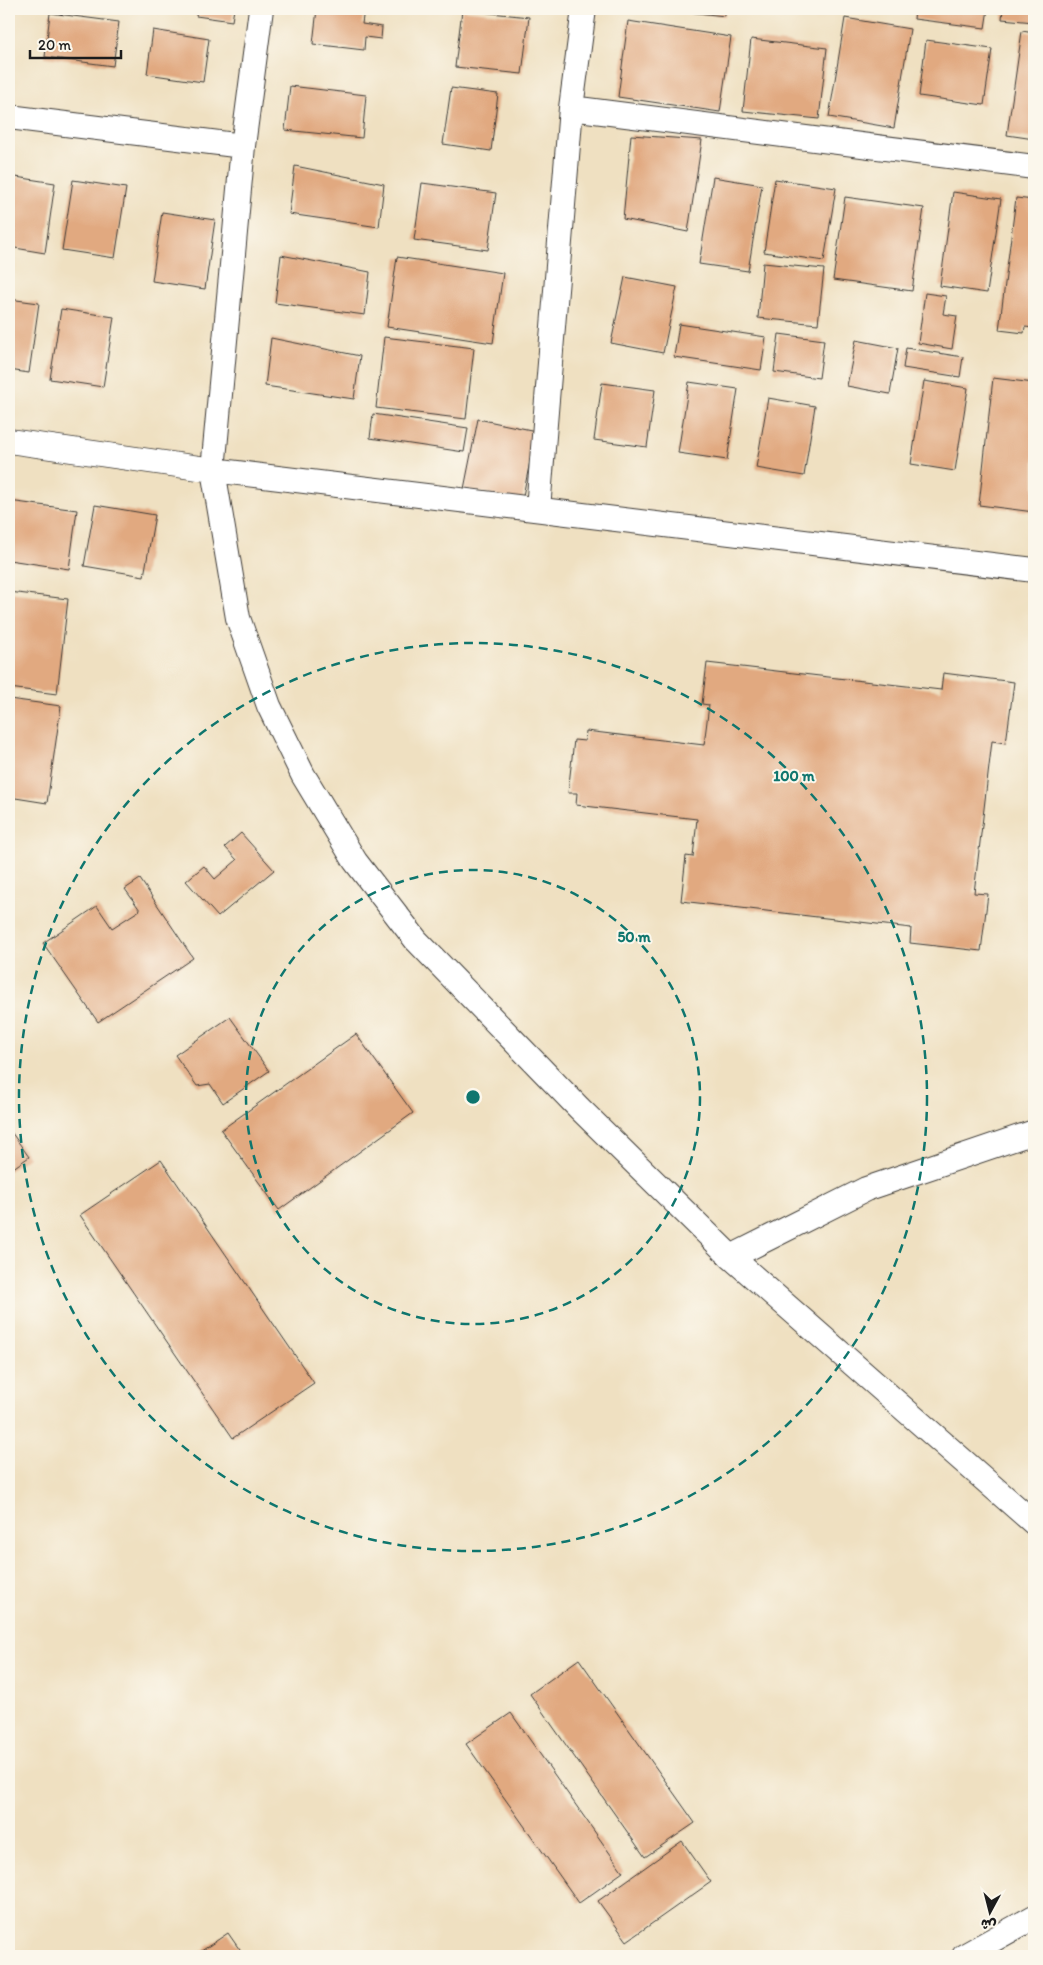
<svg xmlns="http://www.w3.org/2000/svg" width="1043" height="1965" viewBox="0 0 1043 1965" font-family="Itim,'Playpen Sans Arabic',sans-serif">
	<rect width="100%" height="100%" fill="#fbf7ec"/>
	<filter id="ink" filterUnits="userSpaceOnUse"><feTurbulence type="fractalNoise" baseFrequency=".02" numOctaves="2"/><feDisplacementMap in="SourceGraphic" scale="10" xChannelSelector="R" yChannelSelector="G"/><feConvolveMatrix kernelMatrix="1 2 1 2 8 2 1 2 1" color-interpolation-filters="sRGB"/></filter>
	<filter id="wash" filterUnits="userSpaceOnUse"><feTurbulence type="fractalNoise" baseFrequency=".0096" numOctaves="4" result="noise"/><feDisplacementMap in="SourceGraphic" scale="20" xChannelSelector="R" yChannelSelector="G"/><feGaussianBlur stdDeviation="1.12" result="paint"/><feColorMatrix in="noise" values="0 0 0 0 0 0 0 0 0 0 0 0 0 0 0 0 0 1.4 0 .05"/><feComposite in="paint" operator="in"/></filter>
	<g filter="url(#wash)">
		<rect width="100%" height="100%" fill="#efe0c1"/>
		<g id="blocks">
			<path fill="#e1a980" d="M 197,9 L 234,9 L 232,21 L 196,16 Z
				M 317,9 L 364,9 L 362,24 L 382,27 L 381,39 L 365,37 L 364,50 L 313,44 Z
				M 660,9 L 725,9 L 725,16 Z
				M 854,9 L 893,9 L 892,14 Z
				M 915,9 L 988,9 L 985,28 L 914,19 Z
				M 1003,9 L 1034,9 L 1034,22 L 1002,19 Z
				M 462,10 L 529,17 L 522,74 L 455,67 Z
				M 50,13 L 119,22 L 113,66 L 45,57 Z
				M 845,18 L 910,29 L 894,128 L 829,117 Z
				M 628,21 L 731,37 L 720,112 L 618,97 Z
				M 153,30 L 209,39 L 203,82 L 147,74 Z
				M 1022,31 L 1034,33 L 1034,139 L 1007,135 Z
				M 751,39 L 827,48 L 819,119 L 743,111 Z
				M 926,40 L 992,49 L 984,105 L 919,96 Z
				M 290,86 L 366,95 L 362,138 L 285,130 Z
				M 451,88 L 498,94 L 491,151 L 443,144 Z
				M 631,135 L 702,140 L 688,232 L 623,219 Z
				M 295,166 L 384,184 L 379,227 L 289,214 Z
				M 9,176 L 55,183 L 45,253 L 9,247 Z
				M 713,177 L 762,185 L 748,271 L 699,264 Z
				M 775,179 L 836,188 L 824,261 L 764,252 Z
				M 73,180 L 126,188 L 115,258 L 62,250 Z
				M 422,183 L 496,193 L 488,250 L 414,240 Z
				M 953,192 L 1001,199 L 987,293 L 940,286 Z
				M 845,197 L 924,208 L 912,291 L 833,280 Z
				M 1016,198 L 1034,200 L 1034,328 L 1025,327 L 1024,333 L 999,330 Z
				M 162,212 L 215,220 L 205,289 L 152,281 Z
				M 281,255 L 370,272 L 365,315 L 275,303 Z
				M 397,257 L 503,273 L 493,343 L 387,327 Z
				M 763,263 L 824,269 L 818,324 L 758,318 Z
				M 625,277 L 677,287 L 663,353 L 611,343 Z
				M 925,293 L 946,296 L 943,314 L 957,316 L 952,349 L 918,343 Z
				M 9,299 L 39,303 L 29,373 L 9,370 Z
				M 61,309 L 114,317 L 103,387 L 50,379 Z
				M 679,324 L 766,337 L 761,370 L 674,357 Z
				M 779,334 L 824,340 L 819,378 L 774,372 Z
				M 384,337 L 474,348 L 466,419 L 376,408 Z
				M 271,338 L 360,356 L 354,399 L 265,386 Z
				M 856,340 L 898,348 L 890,394 L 847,386 Z
				M 906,348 L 963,357 L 960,377 L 903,368 Z
				M 993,378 L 1034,383 L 1034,512 L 979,505 Z
				M 924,381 L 968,388 L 955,471 L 911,464 Z
				M 689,382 L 738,389 L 727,460 L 678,453 Z
				M 602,383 L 655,390 L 647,447 L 594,440 Z
				M 768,398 L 815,406 L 804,476 L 756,468 Z
				M 373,414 L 468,428 L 464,452 L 370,438 Z
				M 478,419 L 536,431 L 522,501 L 464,489 Z
				M 9,501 L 77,510 L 69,569 L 9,560 Z
				M 95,505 L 155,515 L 144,576 L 84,566 Z
				M 9,592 L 68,599 L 57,694 L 9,688 Z
				M 707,663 L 941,690 L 943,673 L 1014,682 L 1006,743 L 992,741 L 974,893 L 988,894 L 981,951 L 910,943 L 911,928 L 681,901 L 686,856 L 693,857 L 697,819 L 576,805 L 577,793 L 568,793 L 574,740 L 585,741 L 586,731 L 704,745 L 709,705 L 702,704 Z
				M 9,699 L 61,706 L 47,803 L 9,797 Z
				M 241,833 L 274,870 L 218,917 L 186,881 L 204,866 L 215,879 L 237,860 L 225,847 Z
				M 140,879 L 193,958 L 98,1022 L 43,943 L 97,906 L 112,928 L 140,910 L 125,889 Z
				M 230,1017 L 269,1071 L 223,1103 L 210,1084 L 197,1086 L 175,1055 Z
				M 356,1034 L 413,1113 L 279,1210 L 221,1130 Z
				M 9,1129 L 29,1157 L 9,1171 Z
				M 161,1160 L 314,1383 L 233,1438 L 80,1215 Z
				M 579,1659 L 695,1823 L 645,1857 L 530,1694 Z
				M 511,1713 L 623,1872 L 579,1903 L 466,1744 Z
				M 682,1841 L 711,1882 L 627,1941 L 598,1901 Z
				M 228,1933 L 244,1956 L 194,1956 Z"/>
		</g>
	</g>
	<g filter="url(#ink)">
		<use href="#blocks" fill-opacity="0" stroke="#3c3935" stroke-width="1"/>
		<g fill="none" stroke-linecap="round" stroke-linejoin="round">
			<g stroke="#3c3935" stroke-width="26">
				<path id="street" d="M 261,9 L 243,146 L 213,470 L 238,618 L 269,706 L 303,775 L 355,861 L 416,940 L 579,1108 L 731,1257 L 1034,1523
					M 571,108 L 1034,167
					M 9,117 L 243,146
					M 9,441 L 213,470 L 1034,570
					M 538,509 L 571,108 L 584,9
					M 731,1257 L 866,1189 L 1034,1132
					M 964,1956 L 1034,1917"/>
			</g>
			<use href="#street" stroke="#fff" stroke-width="24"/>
		</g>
	</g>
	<g fill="none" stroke="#0f766e" stroke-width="2.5" stroke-dasharray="9 6">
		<circle cx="473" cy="1097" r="227"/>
		<circle cx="473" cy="1097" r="454"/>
	</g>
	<circle cx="473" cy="1097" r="8" fill="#0f766e" stroke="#fbf7ec" stroke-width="2.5"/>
	<g font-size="15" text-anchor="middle" font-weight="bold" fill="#0f766e" stroke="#fbf7ec" stroke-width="4" stroke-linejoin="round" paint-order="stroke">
		<text x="794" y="781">100 m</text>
		<text x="634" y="942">50 m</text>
	</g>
	<rect width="1043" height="1965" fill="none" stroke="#fbf7ec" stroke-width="30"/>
	<g transform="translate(990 1912) rotate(187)" stroke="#fbf7ec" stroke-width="4" paint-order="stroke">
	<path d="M0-4L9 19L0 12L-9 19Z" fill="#1c1c1c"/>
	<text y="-8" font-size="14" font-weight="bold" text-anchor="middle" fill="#1c1c1c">ش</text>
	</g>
	<path d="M30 50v8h91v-8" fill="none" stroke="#1c1c1c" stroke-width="2.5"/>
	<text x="38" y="50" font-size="15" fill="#1c1c1c" stroke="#fbf7ec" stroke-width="4" paint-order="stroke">20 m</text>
</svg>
